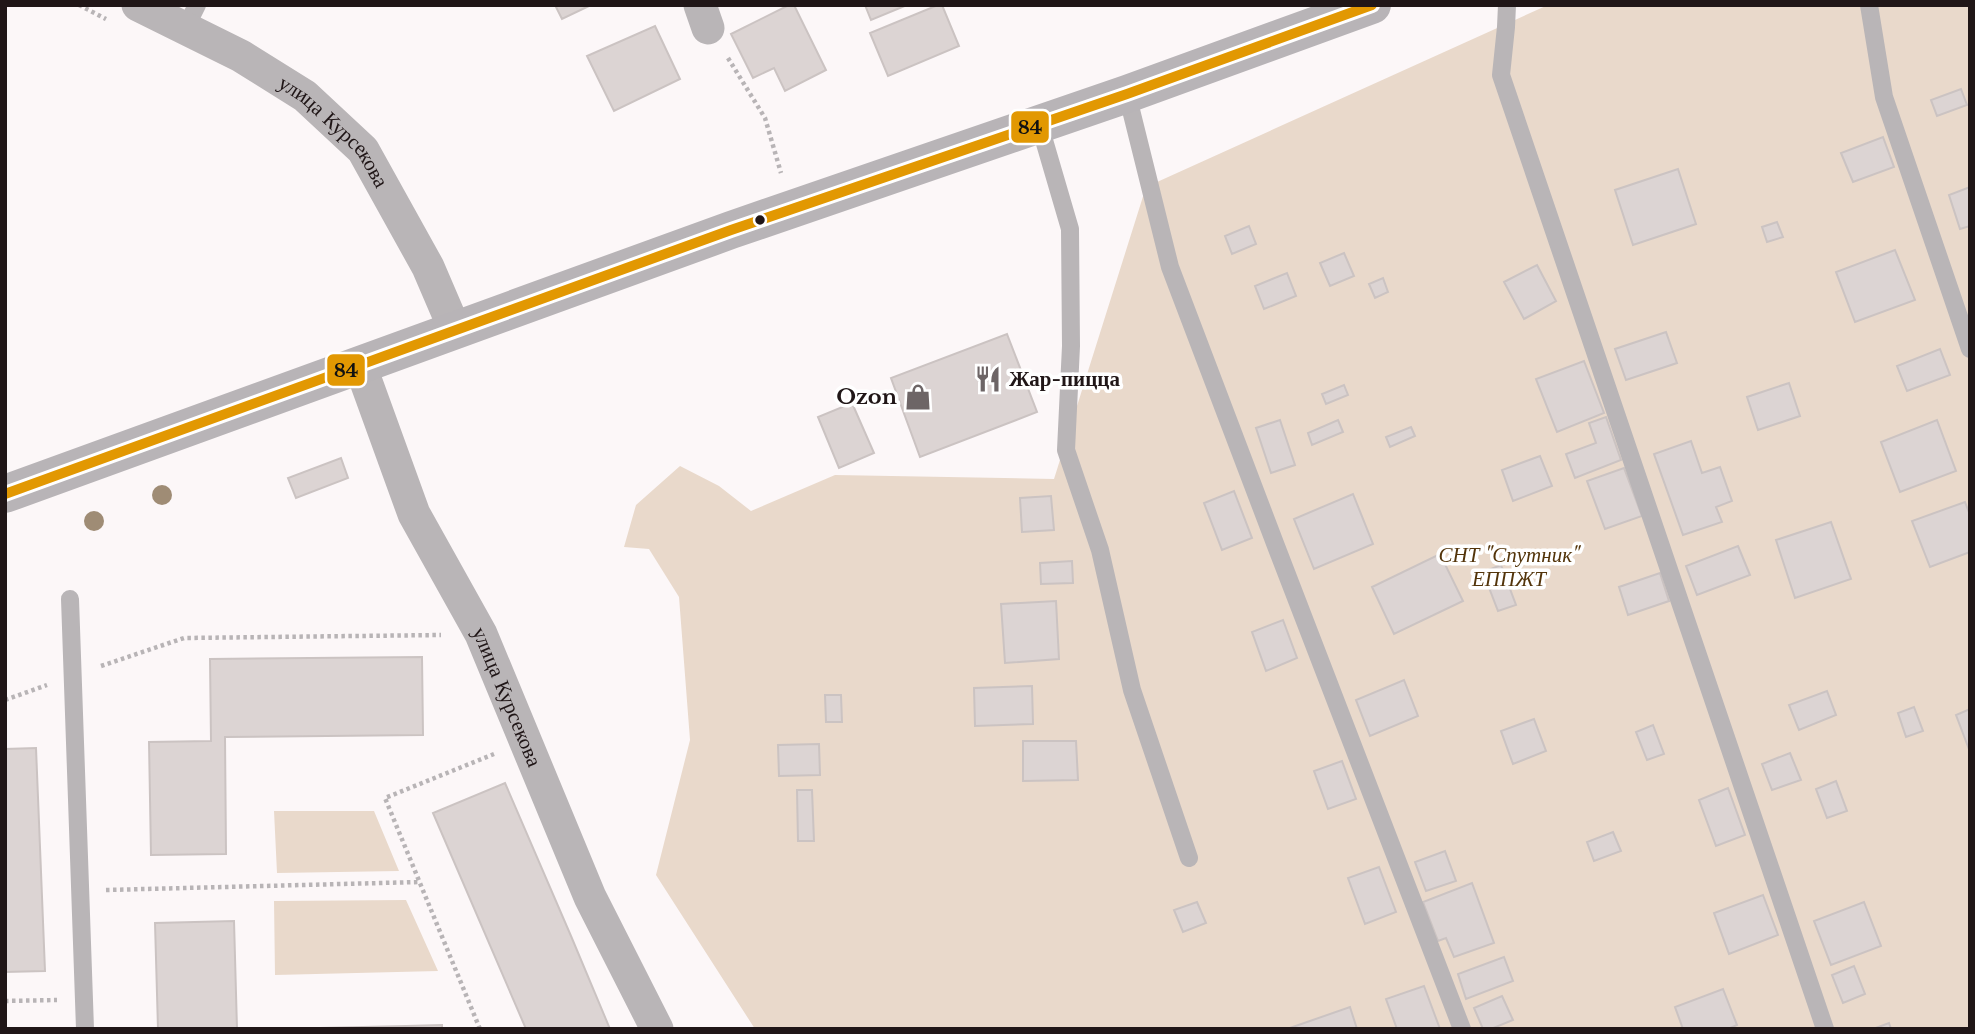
<svg xmlns="http://www.w3.org/2000/svg" width="1975" height="1034" viewBox="0 0 1975 1034" font-family="'Libre Baskerville',serif">
	<rect width="100%" height="100%" fill="#fcf7f8"/>
	<path fill="#e9d9cb" d="M 1548,5 L 1970,5 L 1970,1029 L 755,1029 L 656,875 L 690,740 L 679,597 L 649,549 L 624,547 L 636,505 L 680,466 L 719,486 L 751,511 L 835,475 L 1054,479 L 1146,187 Z
		M 274,811 L 374,811 L 399,871 L 277,873 Z
		M 406,900 L 438,971 L 275,975 L 274,901 Z"/>
	<path fill="#dcd4d3" stroke="#cbc3c2" stroke-width="2" d="M 555,5 L 591,5 L 562,19 Z
		M 789,5 L 794,5 L 826,70 L 785,91 L 774,68 L 753,78 L 731,34 Z
		M 865,5 L 907,5 L 871,20 Z
		M 938,5 L 942,5 L 959,46 L 888,76 L 870,33 Z
		M 655,26 L 680,79 L 614,111 L 587,56 Z
		M 1961,89 L 1967,105 L 1937,116 L 1931,100 Z
		M 1883,137 L 1894,167 L 1853,182 L 1841,153 Z
		M 1678,169 L 1696,224 L 1633,245 L 1615,190 Z
		M 1970,187 L 1970,226 L 1960,229 L 1949,195 Z
		M 1777,222 L 1783,237 L 1767,242 L 1762,227 Z
		M 1249,226 L 1256,244 L 1232,254 L 1225,236 Z
		M 1895,250 L 1915,300 L 1855,322 L 1836,272 Z
		M 1344,253 L 1354,276 L 1330,286 L 1320,263 Z
		M 1537,265 L 1556,301 L 1524,319 L 1504,282 Z
		M 1287,273 L 1296,296 L 1264,309 L 1255,286 Z
		M 1383,278 L 1388,292 L 1375,298 L 1369,284 Z
		M 1666,332 L 1677,363 L 1626,380 L 1615,349 Z
		M 1007,334 L 1037,412 L 920,457 L 891,378 Z
		M 1940,349 L 1950,375 L 1907,391 L 1897,366 Z
		M 1584,361 L 1604,413 L 1557,432 L 1536,379 Z
		M 1789,383 L 1800,416 L 1758,430 L 1747,397 Z
		M 1344,385 L 1348,395 L 1326,404 L 1322,394 Z
		M 852,403 L 874,453 L 839,468 L 818,417 Z
		M 1606,417 L 1621,460 L 1575,478 L 1566,454 L 1596,443 L 1589,423 Z
		M 1280,420 L 1295,465 L 1271,473 L 1256,428 Z
		M 1338,420 L 1343,432 L 1312,445 L 1308,433 Z
		M 1937,420 L 1956,471 L 1900,492 L 1881,442 Z
		M 1411,427 L 1415,436 L 1390,447 L 1386,437 Z
		M 1691,441 L 1702,473 L 1720,467 L 1732,501 L 1716,507 L 1722,522 L 1683,535 L 1654,454 Z
		M 1540,456 L 1552,486 L 1513,501 L 1502,470 Z
		M 341,458 L 348,478 L 296,498 L 288,478 Z
		M 1624,468 L 1642,516 L 1605,529 L 1587,481 Z
		M 1234,491 L 1252,538 L 1222,550 L 1204,503 Z
		M 1353,494 L 1373,544 L 1314,569 L 1294,519 Z
		M 1051,496 L 1054,530 L 1022,532 L 1020,498 Z
		M 1965,502 L 1970,515 L 1970,552 L 1930,567 L 1912,521 Z
		M 1831,522 L 1851,579 L 1795,598 L 1776,540 Z
		M 1738,546 L 1750,575 L 1697,595 L 1686,566 Z
		M 1440,554 L 1463,601 L 1394,634 L 1372,587 Z
		M 1072,561 L 1073,583 L 1041,584 L 1040,563 Z
		M 1501,565 L 1516,605 L 1498,611 L 1483,572 Z
		M 1660,573 L 1669,601 L 1628,615 L 1619,587 Z
		M 1056,601 L 1059,659 L 1005,663 L 1001,604 Z
		M 1283,620 L 1297,658 L 1266,671 L 1252,632 Z
		M 422,657 L 423,735 L 225,737 L 226,854 L 151,855 L 149,742 L 211,741 L 210,659 Z
		M 1404,680 L 1418,716 L 1370,736 L 1356,700 Z
		M 1032,686 L 1033,724 L 975,726 L 974,688 Z
		M 1827,691 L 1836,715 L 1799,730 L 1789,705 Z
		M 825,695 L 841,695 L 842,722 L 826,722 Z
		M 1914,707 L 1923,731 L 1906,737 L 1898,713 Z
		M 1970,709 L 1970,752 L 1956,715 Z
		M 1534,719 L 1546,751 L 1513,764 L 1501,731 Z
		M 1653,725 L 1664,754 L 1647,760 L 1636,732 Z
		M 1023,741 L 1076,741 L 1078,780 L 1023,781 Z
		M 819,744 L 820,775 L 779,776 L 778,745 Z
		M 36,748 L 45,971 L 5,972 L 5,749 Z
		M 1790,753 L 1801,780 L 1772,790 L 1762,764 Z
		M 1342,761 L 1356,799 L 1328,809 L 1314,771 Z
		M 1836,781 L 1847,811 L 1827,818 L 1816,789 Z
		M 505,783 L 571,936 L 610,1029 L 526,1029 L 433,813 Z
		M 1728,788 L 1745,835 L 1716,846 L 1699,800 Z
		M 797,790 L 812,790 L 814,841 L 798,841 Z
		M 1613,832 L 1621,851 L 1594,861 L 1587,842 Z
		M 1445,851 L 1456,881 L 1426,891 L 1415,862 Z
		M 1379,867 L 1396,912 L 1365,924 L 1348,878 Z
		M 1472,883 L 1494,943 L 1454,957 L 1446,938 L 1438,941 L 1423,902 Z
		M 1763,895 L 1778,935 L 1729,954 L 1714,913 Z
		M 1197,902 L 1206,923 L 1183,932 L 1174,910 Z
		M 1864,902 L 1881,946 L 1831,965 L 1814,921 Z
		M 234,921 L 237,1029 L 158,1029 L 155,923 Z
		M 1504,957 L 1513,981 L 1466,999 L 1458,974 Z
		M 1854,966 L 1865,994 L 1843,1003 L 1832,975 Z
		M 1424,986 L 1440,1029 L 1397,1029 L 1386,999 Z
		M 1723,989 L 1737,1025 L 1728,1029 L 1683,1029 L 1675,1007 Z
		M 1502,996 L 1513,1020 L 1491,1029 L 1483,1029 L 1474,1008 Z
		M 1350,1007 L 1357,1029 L 1287,1029 Z
		M 1889,1023 L 1891,1029 L 1873,1029 Z
		M 442,1025 L 442,1029 L 277,1029 L 406,1026 Z"/>
	<g fill="none" stroke-linecap="round" stroke-linejoin="round">
		<path stroke="#b8b4b6" stroke-width="4.5" stroke-dasharray="3.5 3.5" stroke-linecap="butt" d="M 79,5 L 106,19
			M 728,58 L 765,118 L 781,173
			M 101,666 L 184,638 L 441,635
			M 5,700 L 47,685
			M 106,890 L 420,882
			M 5,1001 L 57,1000
			M 480,1029 L 385,798 L 494,754"/>
		<path stroke="#b9b5b7" stroke-width="18" d="M 1507,5 L 1506,27 L 1501,75 L 1825,1029
			M 1869,5 L 1884,97 L 1970,349
			M 185,29 L 197,5
			M 1127,94 L 1170,267 L 1276,546 L 1462,1029
			M 1039,123 L 1070,229 L 1071,346 L 1066,450 L 1100,550 L 1132,690 L 1189,858
			M 70,599 L 85,1029"/>
		<g stroke="#b9b5b7" stroke-width="33">
			<path id="s1" d="M 138,5 L 241,56 L 305,96 L 363,150 L 428,267 L 455,330"/>
			<path d="M 700,5 L 708,28"/>
			<path id="s2" d="M 360,365 L 414,514 L 481,634 L 590,897 L 657,1029"/>
		</g>
		<path stroke="#b8b4b7" stroke-width="38" d="M 5,494 L 731,230 L 1127,94 L 1372,5"/>
		<g stroke="#fff" stroke-width="16">
			<path id="bus-1" d="M 5,494 L 731,230 L 1127,94 L 1372,5"/>
		</g>
		<use href="#bus-1" stroke="#e29802" stroke-width="10"/>
	</g>
	<g fill="#9f8c75">
		<circle cx="162" cy="495" r="10"/>
		<circle cx="94" cy="521" r="10"/>
	</g>
	<defs>
		<g id="restaurant-bare" transform="scale(2.1)"><path d="M-5-6h1v4h1v-4h1v4h1v-4h1v5L-1.5 .5V6h-2V.5L-5-1ZM5-6V6H3V1.5H1.5Q1.5-4 5-6Z" fill="#6d6566" stroke="#fff" stroke-width="2.5" paint-order="stroke"/></g>
		<g id="shop-bare" transform="scale(2.1)"><path d="M-5-2.5h2.3a2.7 3.5 0 0 1 5.4 0H5L5.5 6h-11ZM-1.5-2.5h3a1.5 2.3 0 0 0-3 0Z" fill="#6d6566" stroke="#fff" stroke-width="2.5" paint-order="stroke"/></g>
	</defs>
	<g fill-rule="evenodd">
		<use href="#restaurant-bare" x="988" y="379"/>
		<use href="#shop-bare" x="918" y="397"/>
	</g>
	<circle fill="#201617" stroke="#fff" stroke-width="2.5" cx="760" cy="220" r="6"/>
	<g text-anchor="middle" dominant-baseline="central" stroke-width="7" stroke-linejoin="round" paint-order="stroke">
		<g font-size="21" fill="#201617" stroke="#fff">
			<text stroke="none"><textPath href="#s1" startOffset="236">улица Курсекова</textPath></text>
			<text stroke="none"><textPath href="#s2" startOffset="364">улица Курсекова</textPath></text>
		</g>
		<g font-size="21" font-weight="bold" fill="#201617" stroke="#fff" text-anchor="start">
			<text x="1009" y="379">Жар-пицца</text>
			<text x="897" y="397" text-anchor="end">Ozon</text>
		</g>
		<g font-size="21" font-style="italic" fill="#53340a" stroke="#fff">
			<text x="1509" y="555">СНТ "Спутник"<tspan x="1509" dy="24">ЕППЖТ</tspan></text>
		</g>
	</g>
	<g stroke="#fff" stroke-width="2.5">
		<rect x="1010" y="110" width="40" height="34" rx="7" fill="#e29802"/>
		<rect x="326" y="353" width="40" height="34" rx="7" fill="#e29802"/>
	</g>
	<g font-size="19" text-anchor="middle" font-weight="bold" fill="#111">
		<text x="1030" y="134">84</text>
		<text x="346" y="377">84</text>
	</g>
	<rect width="1975" height="1034" fill="none" stroke="#201617" stroke-width="14"/>
</svg>
